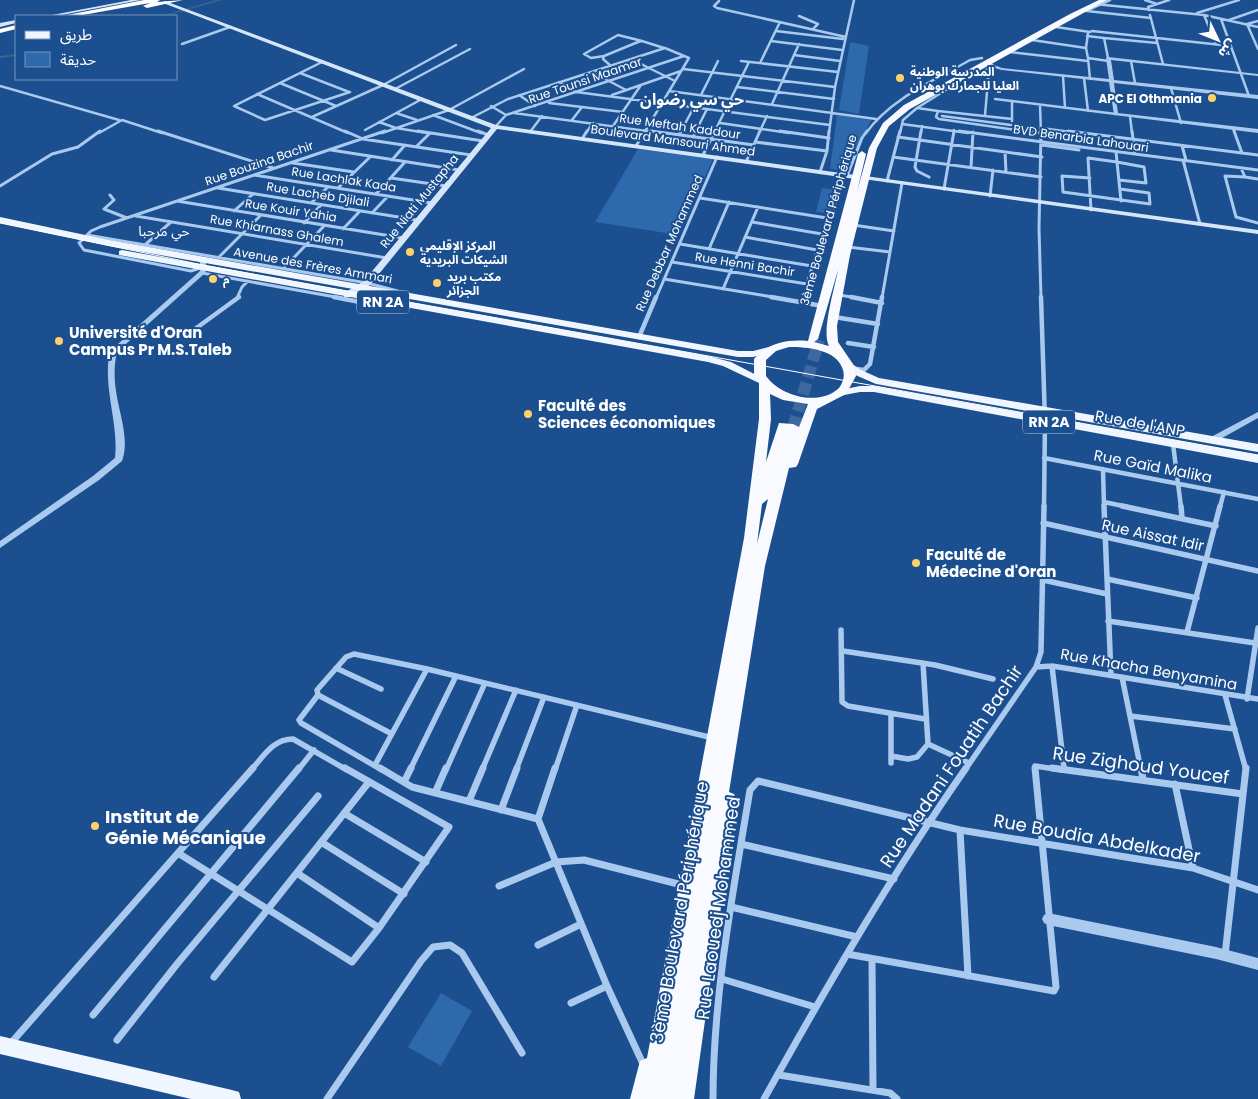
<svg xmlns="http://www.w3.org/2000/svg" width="1258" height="1099" viewBox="0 0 1258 1099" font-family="Poppins,'Noto Sans Arabic',sans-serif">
	<rect width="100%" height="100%" fill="#1b4f8f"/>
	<path fill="#2e69ad" d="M 850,42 L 869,46 L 859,114 L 839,110 Z
		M 837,115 L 871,120 L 847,171 L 830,169 Z
		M 638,149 L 713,159 L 679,235 L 595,222 Z
		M 822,188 L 841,190 L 834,214 L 816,212 Z
		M 441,993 L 472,1011 L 441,1066 L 408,1047 Z"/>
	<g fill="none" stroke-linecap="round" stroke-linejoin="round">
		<path fill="#3c6290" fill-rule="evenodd" d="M 216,0 L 222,0 L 166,16 L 161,16 Z
			M 16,54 L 16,56 L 0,58 L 0,56 Z"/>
		<path stroke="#3d69a0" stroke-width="12" stroke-dasharray="12 5.5" stroke-linecap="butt" d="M 793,428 L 819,340"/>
		<path stroke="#a9c9ee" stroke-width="2.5" d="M 1145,0 L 1157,4
			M 719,1 L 714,6 L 717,8 L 846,37
			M 1095,4 L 1204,15 L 1258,27
			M 1149,10 L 1148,7 L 1169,0
			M 1086,11 L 1110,0
			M 1087,11 L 1151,18
			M 1197,13 L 1239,0
			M 1150,15 L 1163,64
			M 1204,15 L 1216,44
			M 799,16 L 818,24 L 813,29
			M 1221,19 L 1249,96
			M 1229,20 L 1258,10
			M 1258,21 L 1247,24 L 1258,49
			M 1056,27 L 1090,32
			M 776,31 L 843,39
			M 1087,36 L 1104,38
			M 1032,40 L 1086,48
			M 771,41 L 842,50
			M 182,44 L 230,27
			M 1010,52 L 1088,61
			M 794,55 L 840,61
			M 604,56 L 591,58 L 584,54 L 618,35 L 642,41
			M 1088,58 L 1086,48 L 1088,33 L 1092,31 L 1231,46
			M 1108,58 L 1104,38 L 1157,43
			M 631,59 L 675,81
			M 741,61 L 838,72
			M 1131,61 L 1135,83
			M 322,62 L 234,106 L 265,120 L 350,92
			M 760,63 L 780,22
			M 611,66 L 603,59 L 604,56 L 638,42 L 642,41 L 664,48
			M 683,69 L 835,87
			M 592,72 L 626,90
			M 300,73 L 349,92
			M 969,76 L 989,69 L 985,115
			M 1063,76 L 1065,108
			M 1084,78 L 1088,111
			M 1090,79 L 1088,58 L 1108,61
			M 559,82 L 576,92 L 830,125
			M 280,83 L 336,106
			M 0,86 L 119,120
			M 737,87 L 834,99
			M 1171,88 L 1181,123
			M 395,89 L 470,49
			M 669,91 L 876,119
			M 257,94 L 348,133
			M 519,95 L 535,106
			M 612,95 L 681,71
			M 701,95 L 718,61
			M 995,99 L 1116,114
			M 1012,101 L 1012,121
			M 549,103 L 623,112
			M 772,104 L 799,44
			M 1040,105 L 1041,133
			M 491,106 L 506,115
			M 917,108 L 938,111 L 936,117 L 939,119 L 1038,133
			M 938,111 L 1012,119
			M 396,113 L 417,120
			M 514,113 L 661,133
			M 433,115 L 481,133
			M 942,116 L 1011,125
			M 1130,116 L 1132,133
			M 312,117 L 383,85 L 456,45
			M 471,118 L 508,99 L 665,48 L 689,58 L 644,133
			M 572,120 L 582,107
			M 379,122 L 396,128 L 427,133
			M 720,123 L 789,133
			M 902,124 L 968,133
			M 613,126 L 641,85
			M 495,127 L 506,115 L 684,56
			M 1041,128 L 1078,133
			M 1233,128 L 1235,133
			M 365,130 L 422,99
			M 530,132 L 542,116
			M 99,133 L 122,120 L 162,133
			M 382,133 L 449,110 L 524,69
			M 586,133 L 593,123
			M 680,133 L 694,107
			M 695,133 L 707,109
			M 714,133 L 749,62
			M 759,133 L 767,116
			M 829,133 L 835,87 L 854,0
			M 866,133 C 891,98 934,81 970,60 L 982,58
			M 900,133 L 903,120 L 917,108 L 960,81
			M 921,133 L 922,126
			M 954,133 L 954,130"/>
		<path stroke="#a9c9ee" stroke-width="3" d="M 158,131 L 273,168
			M 345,131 L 363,139 L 471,155
			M 418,131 L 483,141
			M 478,131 L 488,135
			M 651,131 L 754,145
			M 780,131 L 829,138
			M 921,131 L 915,167 L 917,171 L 929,177
			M 959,131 L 1258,170
			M 1029,131 L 1041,133
			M 1041,131 L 1039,228 L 1041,298
			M 1068,131 L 1258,155
			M 1132,131 L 1135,154
			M 1234,131 L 1242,153
			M 679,135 L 681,131
			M 693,137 L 696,131
			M 898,137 L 1042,157
			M 582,139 L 587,131
			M 755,142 L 827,151
			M 1042,145 L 1079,150
			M 636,146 L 645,131
			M 1182,146 L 1186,160
			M 416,147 L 430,133
			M 331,150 L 459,170
			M 1005,152 L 1006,172
			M 703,155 L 715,131
			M 893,157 L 1041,177
			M 392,160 L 405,145
			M 1183,160 L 1200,224
			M 746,162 L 760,131
			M 293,163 L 354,172
			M 971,167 L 973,132
			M 1241,168 L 1245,177 L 1225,176 L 1236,217 L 1258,223
			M 820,172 L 827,151 L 829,131
			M 254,175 L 432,203
			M 847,176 L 862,138 L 867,131
			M 1245,177 L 1258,179
			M 391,178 L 446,186
			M 1090,178 L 1062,176 L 1063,192 L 1150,204 L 1149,193 L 1120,189
			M 1119,180 L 1146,183 L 1144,167 L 1117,162 L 1121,201
			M 887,181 L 900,131
			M 0,186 L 52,154 L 78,147 L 100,131
			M 218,188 L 417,220
			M 338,188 L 370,157
			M 944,189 L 954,131
			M 376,194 L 405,162
			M 110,195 L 114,200 L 104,209 L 127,218
			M 990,196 L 993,170
			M 177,201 L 403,238
			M 311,203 L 328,187
			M 1091,210 L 1088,158 L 1117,162 L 1116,152
			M 234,211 L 253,194
			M 372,213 L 388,196
			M 136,216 L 387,258
			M 752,222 L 822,234
			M 304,223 L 321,205
			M 853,225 L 894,231
			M 343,229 L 360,211
			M 87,235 L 367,283 L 409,294
			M 745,237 L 817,250
			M 146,244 L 171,222
			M 680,244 L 812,266
			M 848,247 L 890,252
			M 709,249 L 729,202
			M 220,256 L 260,216
			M 672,262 L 807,284 L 827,218 L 700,198
			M 200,268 L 191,271 L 84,250 L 79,243 L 91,231 L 100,227 L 385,131
			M 283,269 L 324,226
			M 202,273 L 341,298
			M 664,279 L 779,298
			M 723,289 L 758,207
			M 839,295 L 858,298
			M 237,298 L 242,287 L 248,281
			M 656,298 L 717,157
			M 882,298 L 902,183"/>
		<path stroke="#a9c9ee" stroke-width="4.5" d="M 334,297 L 360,302 L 389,303
			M 771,297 L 817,305
			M 851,297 L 882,303
			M 1041,297 L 1045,421 L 1044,507
			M 834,317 L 878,324
			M 195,329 L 239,297
			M 639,337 L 656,297
			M 848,343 L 874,347
			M 856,369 L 864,370 L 870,364 L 882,297
			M 1173,444 L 1181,507
			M 1044,458 L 1258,499
			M 1103,469 L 1104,507
			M 1104,502 L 1128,507
			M 1220,507 L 1224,492"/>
		<path stroke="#a9c9ee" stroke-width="5.5" d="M 1104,506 L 1111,675
			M 1122,506 L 1216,526
			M 1181,506 L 1182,518
			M 1043,523 L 1258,571
			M 1107,579 L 1197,598
			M 1043,580 L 1107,594
			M 1108,621 L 1255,643
			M 841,630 L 842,702 L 848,706 L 925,719
			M 1187,632 L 1220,506
			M 843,651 L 935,665 L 993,679
			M 923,663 L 928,744
			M 1052,666 L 1064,768
			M 1036,667 L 1052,666 L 1258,699
			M 336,668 L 381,689
			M 1122,677 L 1141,770
			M 318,695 L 299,720 L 301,723 L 382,770
			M 1225,695 L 1246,770
			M 1247,699 L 1258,628
			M 891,714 L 891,763
			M 1130,716 L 1235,729
			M 392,734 L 318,695 L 317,690 L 346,657 L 354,654 L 427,669 L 713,738
			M 891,756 L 908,759 L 917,757 L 928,744 L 969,763
			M 375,765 L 427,669
			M 251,770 C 264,756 273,739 293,739 L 347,770
			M 298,770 L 314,750
			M 410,770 L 456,676
			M 446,770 L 485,683
			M 482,770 L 516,690
			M 516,770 L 544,697
			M 555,770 L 577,705
			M 965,770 L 1036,667 L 1041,652 L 1044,506
			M 1035,770 L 1035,766 L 1062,770"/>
		<path stroke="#a9c9ee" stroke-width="7" d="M 380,768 L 412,787 L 538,819 L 607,986 L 644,1066
			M 1052,768 L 1243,794
			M 1141,768 L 1143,779
			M 404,782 L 411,768
			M 1175,784 L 1193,868
			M 435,793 L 446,768
			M 469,801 L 483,768
			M 501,810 L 517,768
			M 344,813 L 426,862
			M 538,819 L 555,768
			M 960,830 L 968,976
			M 321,842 L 404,894
			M 741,844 L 894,879
			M 178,853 L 352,962 L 379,928 L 449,827 L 345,768
			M 178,853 L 253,768
			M 297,873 L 379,928
			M 499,886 L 556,862 L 584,860 L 682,885
			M 731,907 L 857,937
			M 538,945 L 581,924
			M 847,954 L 1054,991 L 1056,987 L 1035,768
			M 1225,955 L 1246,768
			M 872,959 L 873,1090
			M 214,977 L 369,782
			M 722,979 L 815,1007
			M 571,1003 L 607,986
			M 93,1015 L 299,768
			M 117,1040 L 177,964 L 318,796
			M 11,1043 L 178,853
			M 779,1075 L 890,1093 L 897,1099
			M 327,1099 L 421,961 L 433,947 L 450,945 L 462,953 L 522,1053
			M 713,1099 C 713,996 733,892 750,790 L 758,781 L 960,830 L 1193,868 L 1258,890
			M 764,1099 C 827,986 892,874 966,768"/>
		<path fill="#a9c9ee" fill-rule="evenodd" d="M 1108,57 L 1258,74 L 1258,76 L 1111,60 L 1114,80 L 1258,95 L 1258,99 L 1114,83 L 1118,113 L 1258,129 L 1258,133 L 1114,115 L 1109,82 L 1002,70 L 990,67 L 985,61 L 989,60 L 994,65 L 1002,68 L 1109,79 L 1106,58 Z
			M 202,257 L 205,259 L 207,269 L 204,274 L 117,352 C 114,365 114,377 116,391 C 119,413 130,440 122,461 L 99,480 L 0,548 L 0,541 L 93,476 L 115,458 C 119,422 102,387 110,351 L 199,272 L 201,269 L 199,259 Z
			M 1258,412 L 1258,418 L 1215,442 L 1212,443 L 1208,440 L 1209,438 Z
			M 1048,913 L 1216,947 L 1258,958 L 1258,970 L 1216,959 L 1048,925 L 1044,923 L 1042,919 L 1044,915 Z"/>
		<path fill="#d6e6fa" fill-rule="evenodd" d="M 131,0 L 141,0 L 56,16 L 47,16 Z
			M 165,1 L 496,125 L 855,175 L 858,177 L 855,179 L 497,129 L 370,285 L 350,297 L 344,297 L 344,293 L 364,281 L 491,128 L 163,3 Z
			M 16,20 L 16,23 L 0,27 L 0,23 Z
			M 865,176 L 1258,230 L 1258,234 L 863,179 L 862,178 Z"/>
		<path fill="#f0f6ff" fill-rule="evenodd" d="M 0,217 L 109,240 L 738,351 L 753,351 L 769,347 L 774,350 L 773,352 L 753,357 L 738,357 L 109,246 L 0,223 Z
			M 122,250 L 708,356 L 731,362 L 768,381 L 763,384 L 759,383 L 723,366 L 708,362 L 119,255 L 119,251 Z
			M 845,359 L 861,370 L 879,378 L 1258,444 L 1258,452 L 876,384 L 853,374 L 840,362 Z
			M 860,386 L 874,386 L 1258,455 L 1258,463 L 874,392 L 860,392 L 839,396 L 834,393 L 835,391 Z
			M 0,1036 L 232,1090 L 239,1092 L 241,1099 L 191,1099 L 0,1054 Z"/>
		<path fill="#f8faff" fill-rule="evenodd" d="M 1099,0 L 1107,0 L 910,109 L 889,126 L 877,148 L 850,255 L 837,326 L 838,342 L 853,364 L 856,376 L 846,394 L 817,409 L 798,464 L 796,467 L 789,468 L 765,566 L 729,792 L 734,794 L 736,800 L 694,1099 L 630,1099 L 640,1061 L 647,1058 L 744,538 L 759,419 L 759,382 L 754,376 L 754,359 C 767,343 788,339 808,341 L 858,154 L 862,151 L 866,154 L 857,192 L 869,148 L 883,123 L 904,105 L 1070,14 ZM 838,270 C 835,287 821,332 829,346 L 814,342 L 818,339 ZM 789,347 C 807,347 837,349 843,370 C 845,376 843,383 839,388 C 819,407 780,396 766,376 L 766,360 L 776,351 ZM 770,394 L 783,400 L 808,404 L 799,427 L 793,424 L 779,423 L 766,462 L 771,419 ZM 768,499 L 757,544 L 762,504 Z"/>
		<path fill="#fff" fill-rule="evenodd" d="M 144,0 L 160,0 L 157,2 L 183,0 L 147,8 L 143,6 L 150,3 L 77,16 L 62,16 Z
			M 16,25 L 16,29 L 0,33 L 0,29 Z"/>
		<path stroke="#fff" stroke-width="1" d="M 0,223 L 203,265 L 1258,455"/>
	</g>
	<g fill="#ffd166" stroke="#1b4f8f" stroke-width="2">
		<circle cx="900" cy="78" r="5"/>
		<circle cx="1212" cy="98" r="5"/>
		<circle cx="410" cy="252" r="5"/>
		<circle cx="213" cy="279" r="5"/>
		<circle cx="437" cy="283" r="5"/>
		<circle cx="59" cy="341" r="5"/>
		<circle cx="528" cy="414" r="5"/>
		<circle cx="916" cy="563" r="5"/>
		<circle cx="95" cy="826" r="5"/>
	</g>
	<g text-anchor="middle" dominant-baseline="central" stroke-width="4" stroke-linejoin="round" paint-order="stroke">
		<g font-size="12" font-weight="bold" fill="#fff" stroke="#1b4f8f" text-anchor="start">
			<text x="910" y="71">المدرسة الوطنية<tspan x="910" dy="14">العليا للجمارك بوهران</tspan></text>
			<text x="1202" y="98" text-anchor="end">APC El Othmania</text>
			<text x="420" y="245">المركز الإقليمي<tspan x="420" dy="14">الشيكات البريدية</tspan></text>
			<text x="447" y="276">مكتب بريد<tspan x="447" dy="14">الجزائر</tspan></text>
			<text x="223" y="279">م</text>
		</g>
		<g font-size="12" fill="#fff" stroke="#1b4f8f">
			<text transform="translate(585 80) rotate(-19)">Rue Tounsi Maamar</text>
			<text transform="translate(680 126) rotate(8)">Rue Meftah Kaddour</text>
			<text transform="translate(1081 138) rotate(8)">BVD Benarbia Lahouari</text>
			<text transform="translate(673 140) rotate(8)">Boulevard Mansouri Ahmed</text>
			<text transform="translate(259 163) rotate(-19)">Rue Bouzina Bachir</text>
			<text transform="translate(344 179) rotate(9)">Rue Lachlak Kada</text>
			<text transform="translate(318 194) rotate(9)">Rue Lacheb Djilali</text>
			<text transform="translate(419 201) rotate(-51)">Rue Niati Mustapha</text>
			<text transform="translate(291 210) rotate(9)">Rue Kouir Yahia</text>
			<text transform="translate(828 220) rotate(-74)">3ème Boulevard Périphérique</text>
			<text transform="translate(277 230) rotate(10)">Rue Khiarnass Ghalem</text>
			<text transform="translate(669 243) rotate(-66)">Rue Debbar Mohammed</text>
			<text transform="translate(745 264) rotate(9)">Rue Henni Bachir</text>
			<text transform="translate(313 265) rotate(10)">Avenue des Frères Ammari</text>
		</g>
		<g font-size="14" fill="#fff" stroke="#1b4f8f">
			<text x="164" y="231">حي مرحبا</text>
		</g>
		<g fill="#1b4f8f" stroke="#bbcadd" stroke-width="1">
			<rect x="357" y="290.5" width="52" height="23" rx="4"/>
			<rect x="1023" y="410.5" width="52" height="23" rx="4"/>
		</g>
		<g font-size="14" font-weight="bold" fill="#fff">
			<text x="383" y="302">RN 2A</text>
			<text x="1049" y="422">RN 2A</text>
		</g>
		<g font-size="15" font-weight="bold" fill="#fff" stroke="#1b4f8f" text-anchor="start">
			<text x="69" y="332">Université d'Oran<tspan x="69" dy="17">Campus Pr M.S.Taleb</tspan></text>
			<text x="538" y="405">Faculté des<tspan x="538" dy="17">Sciences économiques</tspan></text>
			<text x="926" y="554">Faculté de<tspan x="926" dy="17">Médecine d'Oran</tspan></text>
		</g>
		<g font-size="15" fill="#fff" stroke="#1b4f8f">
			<text transform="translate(1140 423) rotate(10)">Rue de l'ANP</text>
			<text transform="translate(1153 466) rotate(11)">Rue Gaïd Malika</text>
			<text transform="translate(1153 535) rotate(12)">Rue Aissat Idir</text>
			<text transform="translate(1149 669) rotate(10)">Rue Khacha Benyamina</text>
		</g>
		<g font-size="16" font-weight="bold" fill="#fff" stroke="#1b4f8f">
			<text x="692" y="99">حي سي رضوان</text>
		</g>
		<g font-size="18" fill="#fff" stroke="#1b4f8f">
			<text transform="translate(1141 765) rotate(8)">Rue Zighoud Youcef</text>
			<text transform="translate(951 766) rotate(-56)">Rue Madani Fouatih Bachir</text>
			<text transform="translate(1097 838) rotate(10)">Rue Boudia Abdelkader</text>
			<text transform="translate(718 908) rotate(-82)">Rue Laouedj Mohammed</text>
			<text transform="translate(679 912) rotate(-80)">3ème Boulevard Périphérique</text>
		</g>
		<g font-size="18" font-weight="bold" fill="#fff" stroke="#1b4f8f" text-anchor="start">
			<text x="105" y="816">Institut de<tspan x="105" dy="21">Génie Mécanique</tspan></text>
		</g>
	</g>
	<rect x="15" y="15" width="162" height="65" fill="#1b4f8f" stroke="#7695bc"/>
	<rect x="25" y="31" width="25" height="8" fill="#f0f6ff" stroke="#7695bc"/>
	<text x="60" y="40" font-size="15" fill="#ffffff">طريق</text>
	<rect x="25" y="52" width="25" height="15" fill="#2e69ad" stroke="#7695bc"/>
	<text x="60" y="65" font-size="15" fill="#ffffff">حديقة</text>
	<g transform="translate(1218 40) rotate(133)" stroke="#1b4f8f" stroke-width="4" paint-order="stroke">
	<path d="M0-4L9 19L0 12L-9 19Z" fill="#ffffff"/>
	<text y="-8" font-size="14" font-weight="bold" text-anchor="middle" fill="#ffffff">ش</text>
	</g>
</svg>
